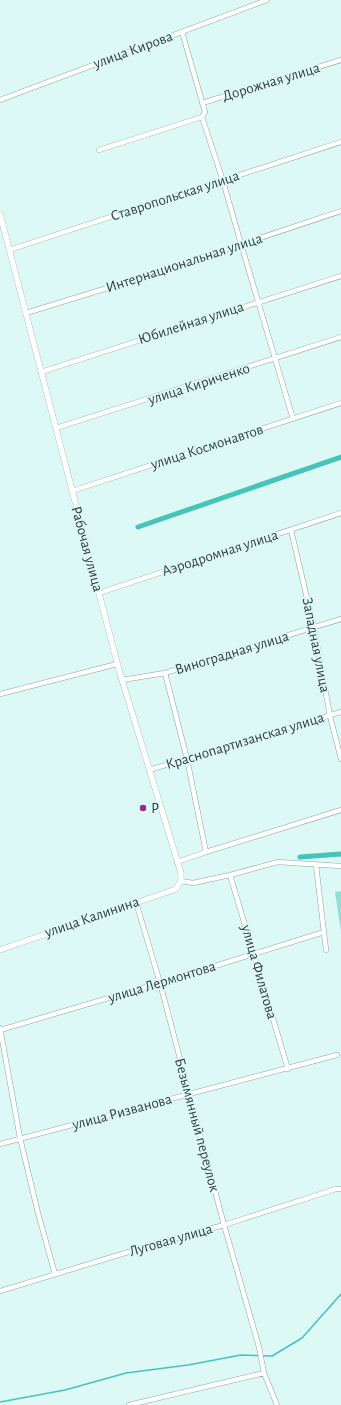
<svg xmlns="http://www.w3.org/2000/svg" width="341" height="1405" viewBox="0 0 341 1405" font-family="'Alegreya Sans',sans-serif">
	<rect width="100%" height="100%" fill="#dcf9f6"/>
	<path fill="#91e0d8" d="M 341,891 L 341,932 L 335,892 Z"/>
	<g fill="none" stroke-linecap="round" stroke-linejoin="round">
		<path stroke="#46c4ba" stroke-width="1.5" d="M 0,1402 L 65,1390 L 126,1373 L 188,1365 L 241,1355 L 272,1356 L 302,1338 L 341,1294"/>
		<path stroke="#46c4ba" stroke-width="5" d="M 138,527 L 341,457
			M 300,857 L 341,854"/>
		<g stroke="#8aa6a3" stroke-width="5.5">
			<path id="minor" d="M 182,32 L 205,112 L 202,117 L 223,181 L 241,244 L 293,419
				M 0,100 L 267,0
				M 202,103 L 341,60
				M 99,150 L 202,117
				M 9,250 L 341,142
				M 26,313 L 143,277 L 341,211
				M 41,372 L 341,276
				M 56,428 L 341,337
				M 72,491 L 341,403
				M 291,530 L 314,628 L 330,716 L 341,759
				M 99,593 L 341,513
				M 165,673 L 187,759 L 206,852
				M 122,680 L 165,673 L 341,619
				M 0,694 L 117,664
				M 149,770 L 341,712
				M 177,862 L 206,852 L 341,810
				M 316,865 L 326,950
				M 230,875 L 288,1069
				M 181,881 L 193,883 L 230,875 L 278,862 L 341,866
				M 136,902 L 160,983 L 224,1225 L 259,1347 L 264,1373 L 277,1405
				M 0,1028 L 20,1138 L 38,1213 L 55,1274
				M 0,1030 L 183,976 L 324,932
				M 0,1144 L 337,1055
				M 0,1291 L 158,1243 L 224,1225 L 336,1189 L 341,1189
				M 129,1405 L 264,1373"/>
		</g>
		<g stroke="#8aa6a3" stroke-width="6">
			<path id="tertiary" d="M 0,214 L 119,670 L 181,873 L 181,881 L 176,889 L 0,950"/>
		</g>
		<use href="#minor" stroke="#fff" stroke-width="4.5"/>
		<use href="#tertiary" stroke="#fff" stroke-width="5.5"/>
	</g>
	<circle fill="#9b2b89" stroke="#dcf9f6" stroke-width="1.5" cx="143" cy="808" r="4"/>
	<g text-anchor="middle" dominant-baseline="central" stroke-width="3.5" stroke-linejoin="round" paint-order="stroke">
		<g font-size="15" fill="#333f3e" stroke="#dcf9f6">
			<text transform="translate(133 50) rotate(-20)">улица Кирова</text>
			<text transform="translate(271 82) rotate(-17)">Дорожная улица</text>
			<text transform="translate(175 196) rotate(-18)">Ставропольская улица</text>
			<text transform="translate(184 263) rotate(-18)">Интернациональная улица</text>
			<text transform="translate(191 323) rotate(-18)">Юбилейная улица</text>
			<text transform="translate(199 384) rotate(-18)">улица Кириченко</text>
			<text transform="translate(207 447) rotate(-18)">улица Космонавтов</text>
			<text transform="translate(87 549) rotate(75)">Рабочая улица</text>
			<text transform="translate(220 553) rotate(-18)">Аэродромная улица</text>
			<text transform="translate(316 645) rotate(79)">Западная улица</text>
			<text transform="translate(232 653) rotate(-17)">Виноградная улица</text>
			<text transform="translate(245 741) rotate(-17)">Краснопартизанская улица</text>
			<text transform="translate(92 917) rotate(-19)">улица Калинина</text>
			<text transform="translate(259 972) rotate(74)">улица Филатова</text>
			<text transform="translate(162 982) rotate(-17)">улица Лермонтова</text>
			<text transform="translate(122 1112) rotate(-15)">улица Ризванова</text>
			<text transform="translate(197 1125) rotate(75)">Безымянный переулок</text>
			<text transform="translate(171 1240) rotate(-16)">Луговая улица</text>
		</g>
		<g font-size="15" fill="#333f3e" stroke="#dcf9f6" text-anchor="start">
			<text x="151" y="808">Р</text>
		</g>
	</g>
</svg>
